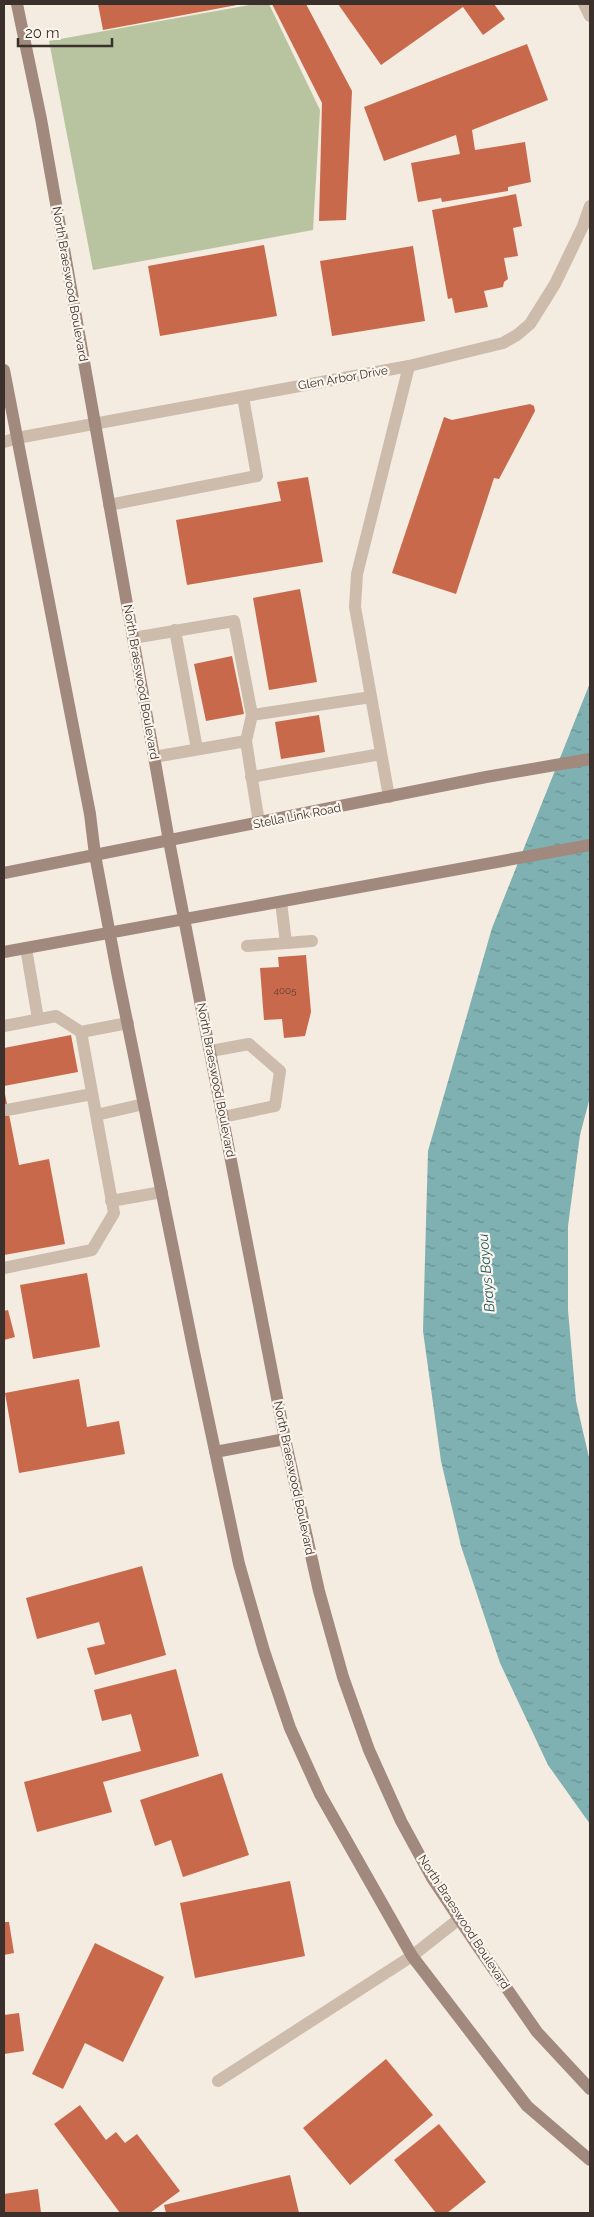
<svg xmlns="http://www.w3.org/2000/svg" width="594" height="2217" viewBox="0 0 594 2217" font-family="Raleway,sans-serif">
	<defs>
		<pattern id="water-ripples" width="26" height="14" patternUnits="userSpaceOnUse" patternTransform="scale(1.25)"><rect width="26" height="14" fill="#7fb0b2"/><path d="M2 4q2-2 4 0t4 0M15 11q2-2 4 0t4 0" fill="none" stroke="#699091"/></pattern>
	</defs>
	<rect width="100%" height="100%" fill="#f4ebe1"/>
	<path fill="#b8c4a0" d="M 255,4 L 269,4 L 320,110 L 313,230 L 93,270 L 49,41 Z"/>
	<path fill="url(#water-ripples)" d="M 590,683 L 590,1097 L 580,1135 L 568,1226 L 568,1310 L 576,1401 L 590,1462 L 590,1824 L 548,1765 L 500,1663 L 461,1546 L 441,1461 L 423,1331 L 428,1151 L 492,928 Z"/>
	<path fill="#c8694b" d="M 98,4 L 237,4 L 237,5 L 103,30 Z
		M 272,4 L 306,4 L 352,91 L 346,220 L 319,221 L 322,103 Z
		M 338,4 L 494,4 L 505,19 L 483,35 L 463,7 L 381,65 Z
		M 527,44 L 548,100 L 472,130 L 475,150 L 525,142 L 531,182 L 508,187 L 508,191 L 442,202 L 441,198 L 418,202 L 411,163 L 460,154 L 456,135 L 384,161 L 364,107 Z
		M 516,194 L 522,226 L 513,228 L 518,256 L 504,258 L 508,279 L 504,282 L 503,287 L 484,291 L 488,307 L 455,313 L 452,298 L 448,299 L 432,210 Z
		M 264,245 L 277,316 L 160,336 L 148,266 Z
		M 413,246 L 425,321 L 332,336 L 320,261 Z
		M 530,404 L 534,406 L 535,411 L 499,479 L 494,478 L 456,594 L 392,573 L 444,417 L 452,420 Z
		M 308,477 L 323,562 L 187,585 L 176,520 L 281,501 L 277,482 Z
		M 300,589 L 317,682 L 269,690 L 253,598 Z
		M 232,656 L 244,714 L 206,721 L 194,664 Z
		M 319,715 L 325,752 L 281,759 L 275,722 Z
		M 306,955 L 311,1012 L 305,1036 L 284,1038 L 282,1019 L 264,1020 L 260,968 L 279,967 L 278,957 Z
		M 71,1035 L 78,1072 L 4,1086 L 4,1048 Z
		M 4,1089 L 19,1165 L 49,1159 L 65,1244 L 4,1255 Z
		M 87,1273 L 100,1347 L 33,1359 L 20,1285 Z
		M 8,1310 L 15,1337 L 4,1340 L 4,1311 Z
		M 79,1379 L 87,1427 L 119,1421 L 125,1454 L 19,1473 L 5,1393 Z
		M 142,1566 L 166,1655 L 95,1675 L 87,1648 L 105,1644 L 99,1622 L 37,1639 L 26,1598 Z
		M 176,1669 L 199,1756 L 103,1782 L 112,1812 L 37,1832 L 24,1782 L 141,1751 L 131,1714 L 102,1721 L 94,1690 Z
		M 222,1773 L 249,1855 L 183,1877 L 171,1840 L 155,1846 L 140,1800 Z
		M 290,1881 L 305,1956 L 195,1978 L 180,1903 Z
		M 4,1922 L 9,1922 L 14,1953 L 4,1955 Z
		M 95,1943 L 164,1977 L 123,2062 L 85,2043 L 63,2089 L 32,2074 Z
		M 19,2013 L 24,2051 L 4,2054 L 4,2015 Z
		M 386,2059 L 433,2115 L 350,2185 L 303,2128 Z
		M 80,2105 L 106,2140 L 116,2132 L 125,2143 L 137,2134 L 180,2191 L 150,2213 L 120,2213 L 54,2124 Z
		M 439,2124 L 486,2182 L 447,2213 L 436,2213 L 394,2160 Z
		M 290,2175 L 299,2213 L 166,2213 L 164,2205 Z
		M 38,2189 L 41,2213 L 4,2213 L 4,2194 Z"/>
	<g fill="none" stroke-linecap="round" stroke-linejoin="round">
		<path stroke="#cdbbac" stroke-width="12" d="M 4,442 L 17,438
			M 109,505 L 257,476 L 243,397
			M 175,630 L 197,749
			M 133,638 L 234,621 L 252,715 L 246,741 L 259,823
			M 252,715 L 371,697
			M 154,757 L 246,741
			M 251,777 L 381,754
			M 389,797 L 355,607 L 357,574 L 409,366
			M 281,902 L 286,943
			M 247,946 L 312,941
			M 26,948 L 38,1019
			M 4,1026 L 56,1016 L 81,1032 L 114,1213 L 92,1250 L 4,1268
			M 81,1032 L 128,1023
			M 211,1051 L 249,1044 L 280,1071 L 275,1106 L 223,1117
			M 7,1110 L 92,1094
			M 96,1115 L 144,1104
			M 111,1201 L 162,1192"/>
		<path stroke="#cdbbac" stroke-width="12" d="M 584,4 L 590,16
			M 17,438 L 409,366 L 503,343 L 517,335 L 530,324 L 555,284 L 583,226 L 590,206
			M 218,2081 L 412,1956 L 459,1919"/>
		<path stroke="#a18a7d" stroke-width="12" d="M 17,4 L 41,119 L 169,841 L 285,1439 L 319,1591 L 343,1677 L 369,1750 L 401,1821 L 432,1878 L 476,1944 L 537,2032 L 590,2089
			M 4,370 L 90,814 L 95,855 L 117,972 L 194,1352 L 239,1564 L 264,1651 L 290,1728 L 320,1794 L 412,1956 L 527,2106 L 590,2160
			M 4,873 L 486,777 L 590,759
			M 4,952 L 590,845
			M 215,1452 L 285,1439"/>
	</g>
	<g text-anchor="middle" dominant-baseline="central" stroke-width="4.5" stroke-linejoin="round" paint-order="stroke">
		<g font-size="10" fill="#5e3e33">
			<text x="285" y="990">4005</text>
		</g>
		<g font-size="12" fill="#3b302b" stroke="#fbf5ee">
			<text transform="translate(70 284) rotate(80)">North Braeswood Boulevard</text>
			<text transform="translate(343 378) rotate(-10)">Glen Arbor Drive</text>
			<text transform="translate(141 682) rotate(80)">North Braeswood Boulevard</text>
			<text transform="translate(297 816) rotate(-11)">Stella Link Road</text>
			<text transform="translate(216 1080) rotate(79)">North Braeswood Boulevard</text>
			<text transform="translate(294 1478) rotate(78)">North Braeswood Boulevard</text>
			<text transform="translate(464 1922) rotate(57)">North Braeswood Boulevard</text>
		</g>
		<g font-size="14" font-style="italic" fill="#1f5a5e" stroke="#fbf5ee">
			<text transform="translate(486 1273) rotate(-95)">Brays Bayou</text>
		</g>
	</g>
	<rect width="594" height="2217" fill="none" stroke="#3b302b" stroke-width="10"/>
	<path d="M18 38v8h94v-8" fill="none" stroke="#3b302b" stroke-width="2.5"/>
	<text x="25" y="38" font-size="15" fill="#3b302b" stroke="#fbf5ee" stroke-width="4" paint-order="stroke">20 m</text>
</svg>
